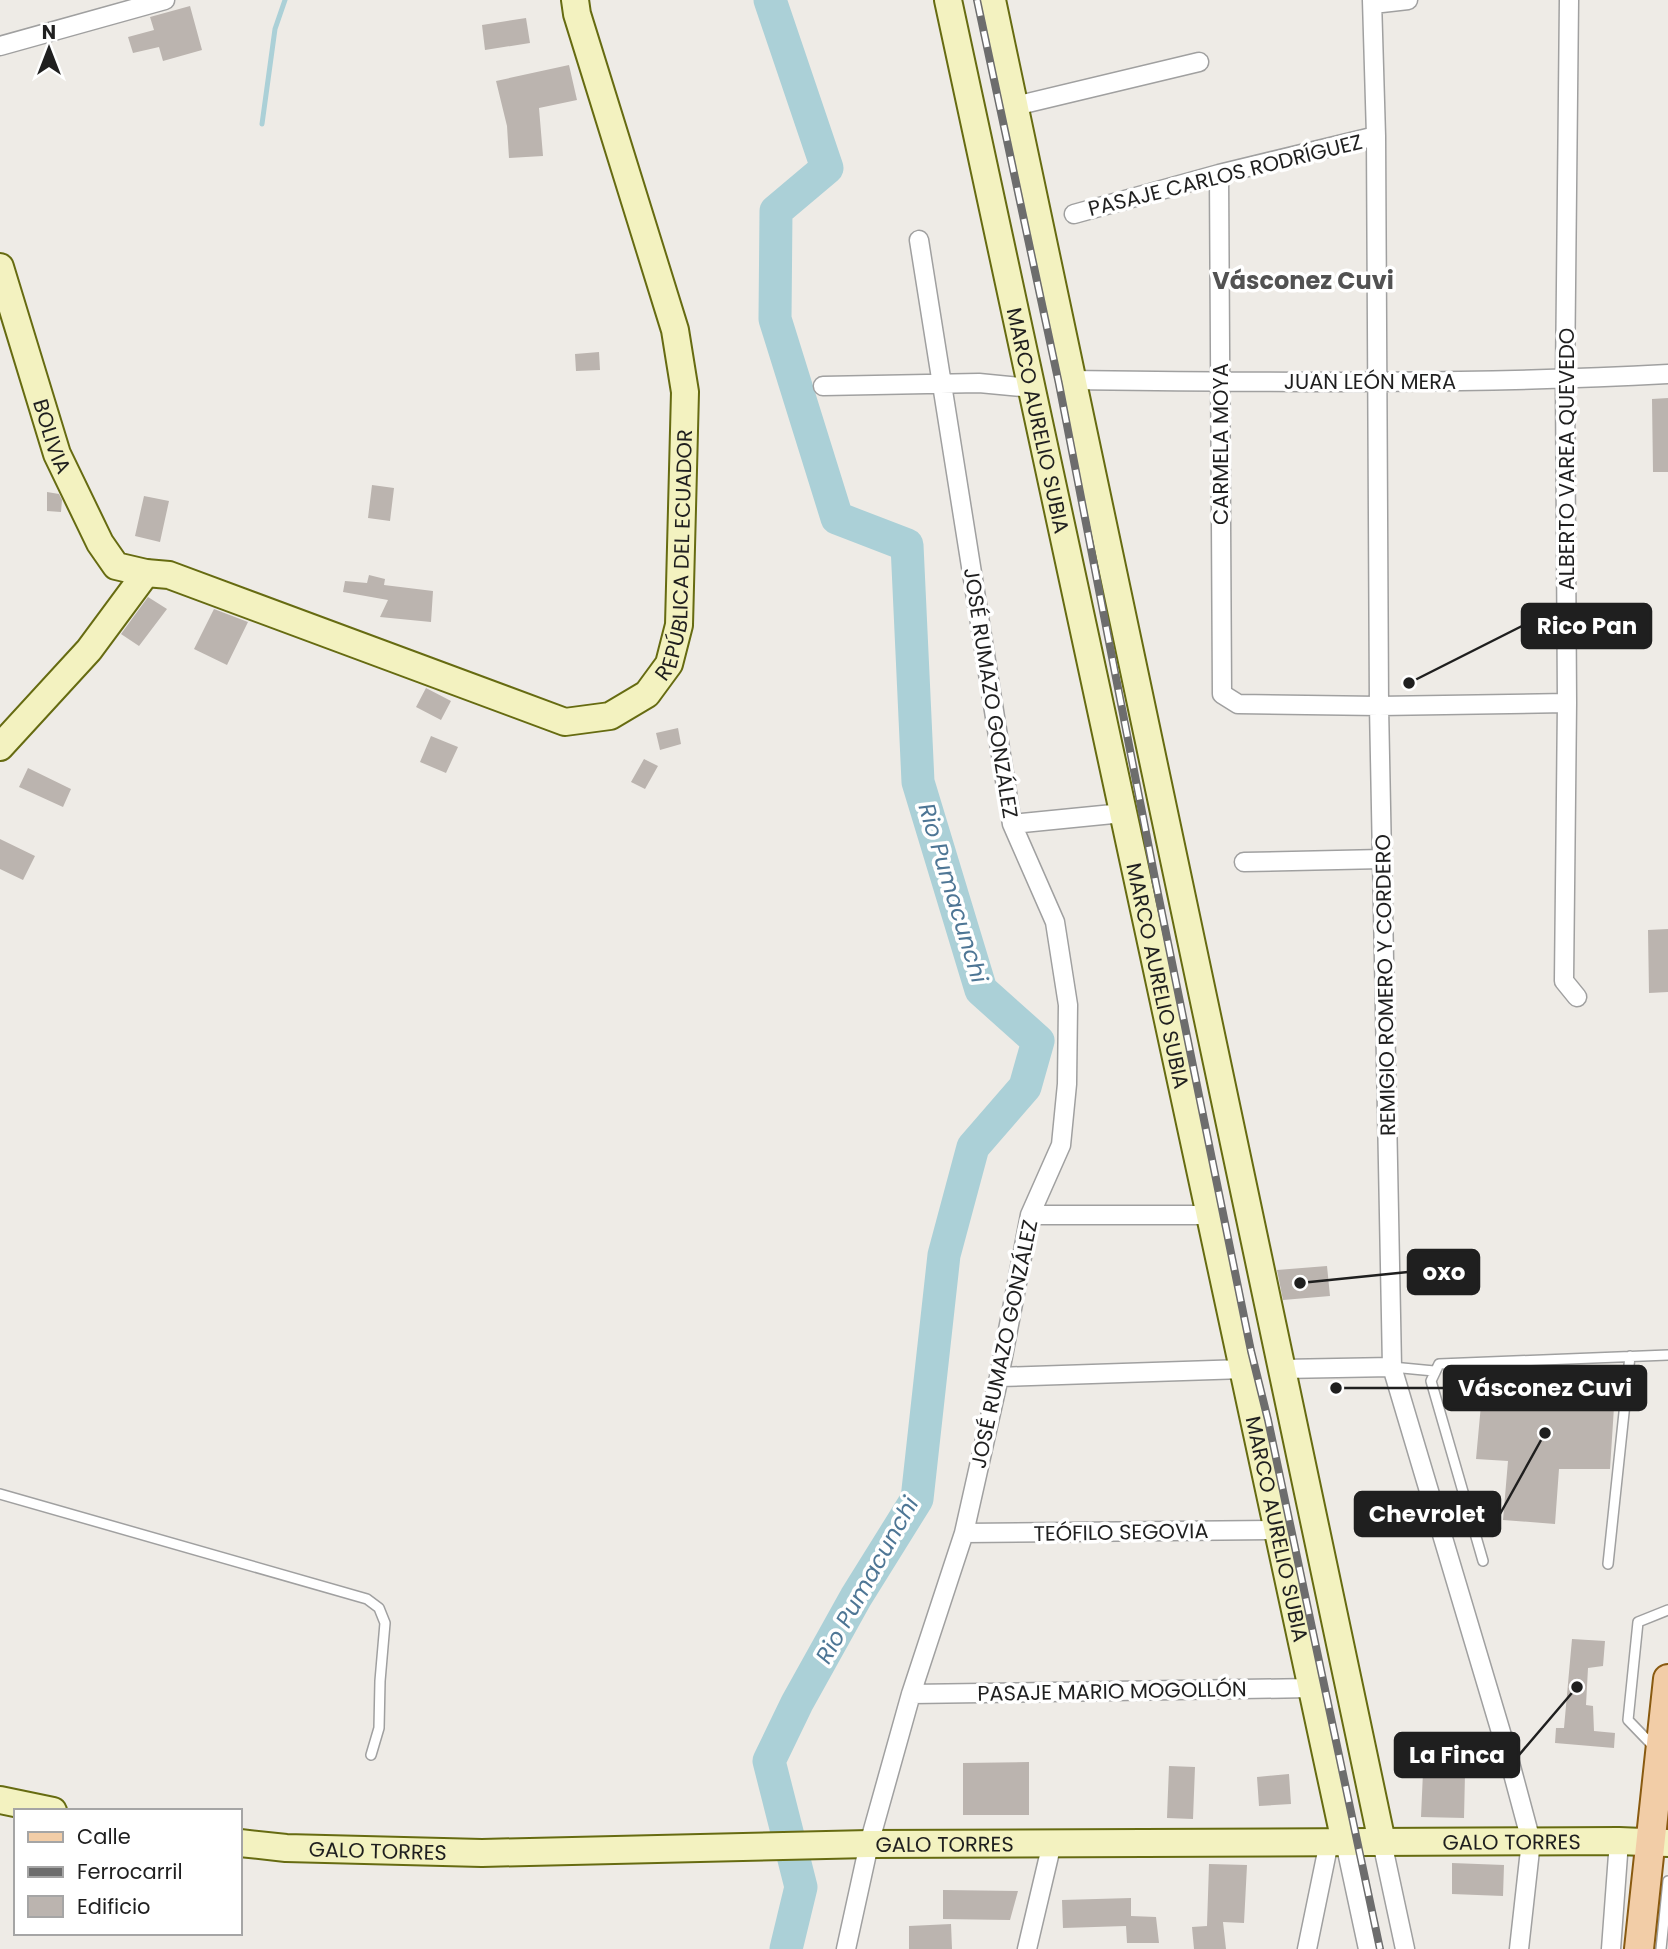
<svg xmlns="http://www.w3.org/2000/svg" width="1668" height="1949" viewBox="0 0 1668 1949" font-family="Poppins,sans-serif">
	<rect width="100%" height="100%" fill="#eeebe6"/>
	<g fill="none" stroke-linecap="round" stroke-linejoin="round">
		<path stroke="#abd0d7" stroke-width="5" d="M 262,124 L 275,29 L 285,0"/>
		<path stroke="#abd0d7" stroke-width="33" d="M 770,0 L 827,168 L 776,211 L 775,319 L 837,518 L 907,545 L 918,782 L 981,990 L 1038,1041 L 1025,1087 L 973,1147 L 944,1255 L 917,1499 L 856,1597 L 797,1703 L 769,1761 L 801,1887 L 786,1949"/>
	</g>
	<path fill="#bbb4af" d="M 190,6 L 202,50 L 163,61 L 159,47 L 133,53 L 128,37 L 154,30 L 150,17 Z
		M 526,18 L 530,43 L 485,50 L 482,25 Z
		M 569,65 L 577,100 L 539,108 L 543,156 L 509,158 L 507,126 L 496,81 Z
		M 599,352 L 600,370 L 576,371 L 575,354 Z
		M 1668,398 L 1668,472 L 1653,472 L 1652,399 Z
		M 372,485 L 394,488 L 390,521 L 368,518 Z
		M 47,492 L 59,494 L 62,500 L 61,512 L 47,511 Z
		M 144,496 L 169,501 L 160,542 L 135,536 Z
		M 369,575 L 385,579 L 384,585 L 433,591 L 431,622 L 380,617 L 388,600 L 343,592 L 345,581 L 367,583 Z
		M 148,597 L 167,609 L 139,646 L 121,634 Z
		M 214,609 L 248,622 L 227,665 L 194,649 Z
		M 426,688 L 451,701 L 441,720 L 416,707 Z
		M 678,728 L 681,744 L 660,750 L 656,733 Z
		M 431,736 L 458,747 L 446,773 L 420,762 Z
		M 644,759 L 658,766 L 645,789 L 631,782 Z
		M 28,768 L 71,789 L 63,807 L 19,787 Z
		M 0,839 L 35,856 L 23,880 L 0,869 Z
		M 1668,929 L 1668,992 L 1649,993 L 1648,930 Z
		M 1327,1266 L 1330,1296 L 1283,1300 L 1277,1270 Z
		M 1515,1369 L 1552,1370 L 1551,1400 L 1614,1407 L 1610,1469 L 1559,1469 L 1555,1524 L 1503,1520 L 1508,1461 L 1476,1459 L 1482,1394 L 1516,1397 Z
		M 1572,1639 L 1605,1641 L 1603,1666 L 1588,1668 L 1586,1705 L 1593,1706 L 1594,1731 L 1615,1733 L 1614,1748 L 1555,1743 L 1556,1728 L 1564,1728 Z
		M 1029,1762 L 1029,1815 L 963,1815 L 963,1763 Z
		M 1169,1766 L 1195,1767 L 1193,1819 L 1167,1818 Z
		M 1423,1772 L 1465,1774 L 1464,1818 L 1421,1817 Z
		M 1289,1774 L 1291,1804 L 1259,1806 L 1257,1777 Z
		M 1452,1863 L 1504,1865 L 1503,1896 L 1452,1894 Z
		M 1209,1864 L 1247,1865 L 1244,1923 L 1223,1922 L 1226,1949 L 1194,1949 L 1192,1927 L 1207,1926 Z
		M 943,1890 L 1018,1891 L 1010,1920 L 943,1919 Z
		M 1131,1898 L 1131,1916 L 1156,1917 L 1159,1943 L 1127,1943 L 1126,1926 L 1063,1928 L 1062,1900 Z
		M 951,1924 L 952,1949 L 909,1949 L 909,1926 Z"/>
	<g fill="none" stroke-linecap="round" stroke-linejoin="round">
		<g stroke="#a0a0a0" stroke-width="12">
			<path id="lane" d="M 1392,1367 L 1434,1371
				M 0,1494 L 367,1599 L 379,1608 L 385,1623 L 380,1681 L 379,1728 L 371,1755
				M 1483,1561 L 1431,1381 L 1439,1364 L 1668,1355
				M 1608,1564 L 1630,1356
				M 1655,1748 L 1628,1720 L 1638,1622 L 1668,1610
				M 1661,1949 L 1668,1881"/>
		</g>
		<g stroke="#a0a0a0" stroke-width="21">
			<path id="street" d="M 1372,0 L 1376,136 L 1379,706 L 1392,1367 L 1509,1759 L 1531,1841 L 1519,1949
				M 1569,0 L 1565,380 L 1567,703 L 1564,981 L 1577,997
				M 1373,4 L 1408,0
				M 0,46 L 165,0
				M 1015,106 L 1199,62
				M 1219,174 L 1222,694 L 1238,704 L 1379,706 L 1567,703
				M 1074,214 L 1219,174 L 1376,136
				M 1073,380 C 1271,382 1470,385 1668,374
				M 823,386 L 979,383 L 1032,388
				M 1012,824 L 1123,813
				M 1244,862 L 1382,859
				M 1030,1215 L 1210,1215
				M 1282,1369 L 1392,1367
				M 999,1377 L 1244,1369
				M 964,1533 L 1278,1530
				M 911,1694 L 1312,1688
				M 1345,1842 L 1368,1949
				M 1382,1842 L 1405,1949
				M 846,1949 L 869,1844 L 911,1694 L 964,1533 L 999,1377 L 1030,1215 L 1061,1145 L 1067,1084 L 1068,1005 L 1055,922 L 1012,824 L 919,240
				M 1027,1949 L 1052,1843
				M 1307,1949 L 1329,1842
				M 1611,1949 L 1619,1841"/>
		</g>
		<g stroke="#666b11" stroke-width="30">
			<g id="secondary">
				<path id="s1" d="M 948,0 L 1345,1842"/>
				<path d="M 992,0 L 1382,1842"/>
				<path id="s2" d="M 0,267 L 57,454 L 100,543 L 116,566 L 146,573 L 169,575 L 565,722 L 610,716 L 647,694 L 669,664 L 679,625 L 685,392 L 675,330 L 577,14 L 575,0"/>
				<path d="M 0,747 L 89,650 L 146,573"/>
				<path d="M 0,1800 L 53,1811"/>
				<path id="s3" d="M 240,1843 L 286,1848 L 482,1853 L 869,1844 L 1619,1841 L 1668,1843"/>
			</g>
		</g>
		<g stroke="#895a10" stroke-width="32">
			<path id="primary" d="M 1639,1949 L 1668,1679"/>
		</g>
		<use href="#lane" stroke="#fff" stroke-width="9"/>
		<use href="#street" stroke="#fff" stroke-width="18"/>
		<use href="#secondary" stroke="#f3f2c0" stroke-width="26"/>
		<use href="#primary" stroke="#f2cda7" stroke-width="28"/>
		<g stroke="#6d6d6d" stroke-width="8">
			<path id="rail" d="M 977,0 L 1059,384 L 1156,884 L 1251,1351 L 1268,1420 L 1380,1949"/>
		</g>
		<use href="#rail" stroke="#fff" stroke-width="5" stroke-dasharray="16" stroke-linecap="butt"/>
	</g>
	<g text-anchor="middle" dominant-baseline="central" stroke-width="7" stroke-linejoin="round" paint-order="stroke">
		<g font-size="21" fill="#1f1f1f" stroke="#fff">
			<text transform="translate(1225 175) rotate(-14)">PASAJE CARLOS RODRÍGUEZ</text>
			<text x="1370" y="381">JUAN LEÓN MERA</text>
			<text stroke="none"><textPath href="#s1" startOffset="430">MARCO AURELIO SUBIA</textPath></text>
			<text stroke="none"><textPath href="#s2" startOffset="177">BOLIVIA</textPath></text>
			<text transform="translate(1220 444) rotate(-90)">CARMELA MOYA</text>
			<text transform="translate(1566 459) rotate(-90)">ALBERTO VAREA QUEVEDO</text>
			<text stroke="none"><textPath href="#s2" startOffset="1034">REPÚBLICA DEL ECUADOR</textPath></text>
			<text transform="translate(991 693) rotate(81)">JOSÉ RUMAZO GONZÁLEZ</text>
			<text stroke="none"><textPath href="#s1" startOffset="998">MARCO AURELIO SUBIA</textPath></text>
			<text transform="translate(1385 985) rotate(-91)">REMIGIO ROMERO Y CORDERO</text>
			<text transform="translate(1004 1344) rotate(-78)">JOSÉ RUMAZO GONZÁLEZ</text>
			<text stroke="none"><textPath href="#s1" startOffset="1564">MARCO AURELIO SUBIA</textPath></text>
			<text transform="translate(1121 1532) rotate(-1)">TEÓFILO SEGOVIA</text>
			<text transform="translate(1112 1691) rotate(-1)">PASAJE MARIO MOGOLLÓN</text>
			<text stroke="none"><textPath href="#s3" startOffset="1272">GALO TORRES</textPath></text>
			<text stroke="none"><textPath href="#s3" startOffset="705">GALO TORRES</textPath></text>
			<text stroke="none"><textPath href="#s3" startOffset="138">GALO TORRES</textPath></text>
		</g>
		<g font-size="23" font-style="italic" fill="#4e7695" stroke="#fff">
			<text transform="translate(953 893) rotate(73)">Rio Pumacunchi</text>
			<text transform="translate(867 1580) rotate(-61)">Rio Pumacunchi</text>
		</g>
		<g font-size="24" font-weight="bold" fill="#525252" stroke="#fff">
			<text x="1303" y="280">Vásconez Cuvi</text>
		</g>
	</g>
	<path fill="none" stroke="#1f1f1f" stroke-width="2.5" d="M1409 683L1522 626M1300 1283L1408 1272M1336 1388L1444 1388M1545 1433L1500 1514M1577 1687L1519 1755"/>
	<g fill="#1f1f1f" stroke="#fff" stroke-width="2.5">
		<circle cx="1409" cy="683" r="7"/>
		<circle cx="1300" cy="1283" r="7"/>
		<circle cx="1336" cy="1388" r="7"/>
		<circle cx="1545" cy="1433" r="7"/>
		<circle cx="1577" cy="1687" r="7"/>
	</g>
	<g fill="#1f1f1f" stroke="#1f1f1f" stroke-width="2.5">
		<rect x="1522" y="604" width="129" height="44" rx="7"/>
		<rect x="1408" y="1250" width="71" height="44" rx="7"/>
		<rect x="1444" y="1366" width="202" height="44" rx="7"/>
		<rect x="1355" y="1492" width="145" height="44" rx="7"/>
		<rect x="1395" y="1733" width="124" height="44" rx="7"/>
	</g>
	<g font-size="23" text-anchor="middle" font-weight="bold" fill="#fff">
		<text x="1587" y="634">Rico Pan</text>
		<text x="1444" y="1280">oxo</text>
		<text x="1545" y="1396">Vásconez Cuvi</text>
		<text x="1427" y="1522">Chevrolet</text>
		<text x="1457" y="1763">La Finca</text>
	</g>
	<rect x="14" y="1809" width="228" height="126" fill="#ffffff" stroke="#a5a5a5" stroke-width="2"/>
	<rect x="28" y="1832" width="35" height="10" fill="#f2cda7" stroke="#a5a5a5" stroke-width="2"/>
	<text x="77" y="1844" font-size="21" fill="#1f1f1f">Calle</text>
	<rect x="28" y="1867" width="35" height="10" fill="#6d6d6d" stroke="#a5a5a5" stroke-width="2"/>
	<text x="77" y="1879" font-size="21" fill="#1f1f1f">Ferrocarril</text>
	<rect x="28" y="1896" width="35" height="21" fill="#bbb4af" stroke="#a5a5a5" stroke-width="2"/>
	<text x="77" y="1914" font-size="21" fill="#1f1f1f">Edificio</text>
	<g transform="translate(49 49)" stroke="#ffffff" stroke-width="5" paint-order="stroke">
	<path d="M0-5L12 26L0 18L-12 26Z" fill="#1f1f1f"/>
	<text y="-10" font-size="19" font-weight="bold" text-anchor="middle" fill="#1f1f1f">N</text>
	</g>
</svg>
